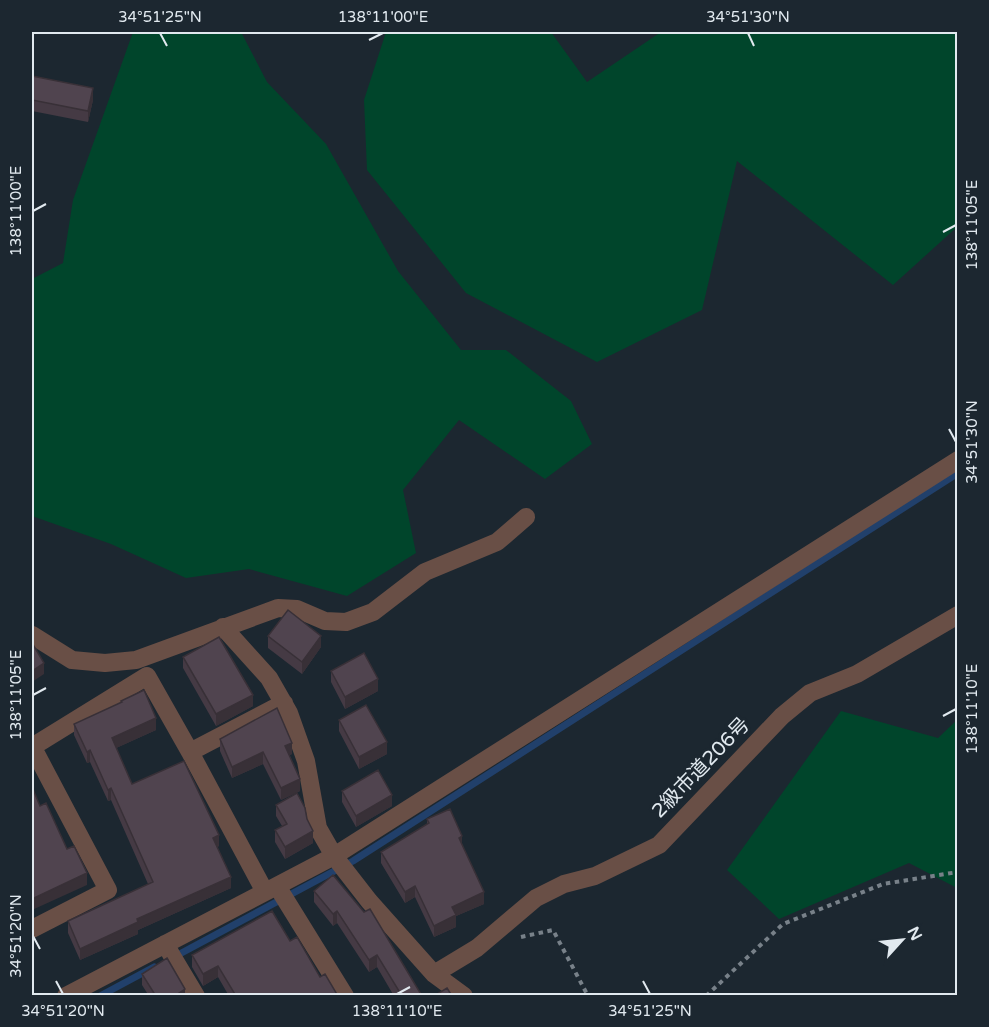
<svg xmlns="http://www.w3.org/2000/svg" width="989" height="1027" viewBox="0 0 989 1027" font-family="'Varela Round','Noto Sans JP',sans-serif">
	<rect width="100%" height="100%" fill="#1c2730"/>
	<path fill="#00452b" d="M 133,32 L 241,32 L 267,82 L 326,144 L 398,271 L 461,350 L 506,350 L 571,401 L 592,444 L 545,479 L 459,420 L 403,490 L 416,553 L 347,596 L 249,569 L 186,578 L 111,544 L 32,516 L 32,279 L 63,263 L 73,200 Z
		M 386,32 L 551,32 L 587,82 L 661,32 L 957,32 L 957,227 L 893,285 L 737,161 L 702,310 L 597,362 L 466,293 L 367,170 L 364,100 Z
		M 841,711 L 938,738 L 957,720 L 957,888 L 909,863 L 779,919 L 727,870 Z"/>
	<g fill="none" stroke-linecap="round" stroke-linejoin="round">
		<path stroke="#21406b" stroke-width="7" d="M 174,957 L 353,861 L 958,473
			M 100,996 L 154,967"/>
		<path stroke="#788189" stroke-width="4" stroke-dasharray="4.5 4.5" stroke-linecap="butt" d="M 521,937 L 553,930 L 588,996
			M 706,996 L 783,924 L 883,884 L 958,872"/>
		<path stroke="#694f46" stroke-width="18" d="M 223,627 L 269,678 L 289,713 L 306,761 L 318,828 L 334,856 L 369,901 L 434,974 L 464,996
			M 32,635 L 72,660 L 105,663 L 136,660 L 278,608 L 297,609 L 325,621 L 346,622 L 373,612 L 425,572 L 497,542 L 526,517
			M 32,747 L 147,676 L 190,752 L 265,892
			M 190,752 L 284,703
			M 277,886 L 345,996
			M 32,929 L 108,890 L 32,746
			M 165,944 L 196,996
			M 434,974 L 477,948 L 536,898 L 564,884 L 595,876 L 659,845 L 782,716 L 810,693 L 857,674 L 958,615
			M 66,996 L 334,856 L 958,460"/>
	</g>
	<path fill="#453a44" d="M 32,62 L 32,76 L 93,100 L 88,122 L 32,111 Z
		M 268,636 L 321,647 L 302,674 L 268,648 Z
		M 183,657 L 253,706 L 216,726 L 183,668 Z
		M 331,671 L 378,691 L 345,709 L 331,682 Z
		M 121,701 L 156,730 L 116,748 L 132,784 L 219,846 L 217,847 L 231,888 L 138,930 L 138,934 L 80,960 L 68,933 L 68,921 L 148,884 L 111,800 L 108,801 L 90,762 L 87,763 L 74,735 L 74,724 L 121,703 Z
		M 339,720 L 387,754 L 359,769 L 339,731 Z
		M 220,739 L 292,754 L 289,755 L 300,791 L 281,800 L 263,764 L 232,778 L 220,751 Z
		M 342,791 L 392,806 L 356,827 L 342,802 Z
		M 276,805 L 307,819 L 313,843 L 285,859 L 275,842 L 275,830 L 282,826 L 276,816 Z
		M 427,819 L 462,846 L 484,904 L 456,916 L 456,927 L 434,937 L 415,897 L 405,903 L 381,863 L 381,852 L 427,824 Z
		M 333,875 L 422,996 L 394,996 L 377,967 L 369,972 L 337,923 L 333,926 L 314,902 L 314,891 Z
		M 290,941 L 320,977 L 338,996 L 229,996 L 218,977 L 203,986 L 192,967 L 192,955 Z
		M 142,974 L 185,996 L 149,996 L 142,985 Z"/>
	<path fill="#383037" d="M 93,88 L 93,100 L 88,122 L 88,111 Z
		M 321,636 L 321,647 L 302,674 L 302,662 Z
		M 44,663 L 44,674 L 32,682 L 32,671 Z
		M 378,679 L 378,691 L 345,709 L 345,697 Z
		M 253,695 L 253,706 L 216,726 L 216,714 Z
		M 156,718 L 156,730 L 112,750 L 112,738 Z
		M 387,742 L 387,754 L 359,769 L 359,757 Z
		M 292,743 L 292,754 L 285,758 L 285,746 Z
		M 90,750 L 90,762 L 87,763 L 87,752 Z
		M 263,752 L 263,764 L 232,778 L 232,767 Z
		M 300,779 L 300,791 L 281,800 L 281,788 Z
		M 111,788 L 111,800 L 108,801 L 108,790 Z
		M 392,795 L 392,806 L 356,827 L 356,816 Z
		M 313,831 L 313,843 L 285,859 L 285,847 Z
		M 219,835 L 219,846 L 213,849 L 213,838 Z
		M 462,836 L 462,848 L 459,838 Z
		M 87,873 L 87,885 L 32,910 L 32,899 Z
		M 231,877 L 231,888 L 138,930 L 138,934 L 80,960 L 80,949 L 137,919 Z
		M 415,886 L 415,897 L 405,903 L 405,892 Z
		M 484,892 L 484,904 L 456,916 L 456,927 L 434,937 L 434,926 L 452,907 Z
		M 337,911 L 337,923 L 333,926 L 333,914 Z
		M 377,955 L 377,967 L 369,972 L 369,960 Z
		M 218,966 L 218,977 L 203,986 L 203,974 Z
		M 185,989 L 185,996 L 179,996 L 179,993 Z"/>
	<path fill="#50444f" stroke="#383037" stroke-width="1.5" d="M 32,76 L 93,88 L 88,111 L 32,100 Z
		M 288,610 L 321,636 L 302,662 L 268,636 Z
		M 219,637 L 253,695 L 216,714 L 183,657 Z
		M 32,643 L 44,663 L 32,671 Z
		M 364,653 L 378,679 L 345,697 L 331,671 Z
		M 144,690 L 156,718 L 112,738 L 132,784 L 184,761 L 219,835 L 213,838 L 231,877 L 137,919 L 138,922 L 80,949 L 68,921 L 153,882 L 111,788 L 108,790 L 90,750 L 87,752 L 74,724 L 122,702 L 121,701 Z
		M 366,705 L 387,742 L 359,757 L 339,720 Z
		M 277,708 L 292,743 L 285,746 L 300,779 L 281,788 L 263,752 L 232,767 L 220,739 Z
		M 378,770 L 392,795 L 356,816 L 342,791 Z
		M 32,787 L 40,806 L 46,803 L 67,849 L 74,846 L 87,873 L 32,899 Z
		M 297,793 L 305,808 L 307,819 L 313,831 L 285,847 L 275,830 L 287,824 L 276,805 Z
		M 450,809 L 462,836 L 459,838 L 484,892 L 452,907 L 456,915 L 434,926 L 415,886 L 405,892 L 381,852 L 429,823 L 427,819 Z
		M 333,875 L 364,912 L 370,909 L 422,996 L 402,996 L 377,955 L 369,960 L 337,911 L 333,914 L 314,891 Z
		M 272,911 L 290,941 L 297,937 L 320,977 L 325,974 L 338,996 L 236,996 L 218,966 L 203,974 L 192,955 Z
		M 167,958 L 185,989 L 179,993 L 180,996 L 149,996 L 154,993 L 142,974 Z
		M 447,988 L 452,996 L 434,996 Z"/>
	<path fill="none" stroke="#e1e9ef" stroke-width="2" d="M 160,33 L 167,46M 748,33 L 754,46M 369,40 L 383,33M 33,211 L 46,204M 943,232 L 956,225M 949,429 L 956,442M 33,695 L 46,688M 943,716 L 956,709M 33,936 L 40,949M 56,981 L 63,994M 643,981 L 650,994M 397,994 L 410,987"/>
	<g text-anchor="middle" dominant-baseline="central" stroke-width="6" stroke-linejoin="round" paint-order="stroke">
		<g font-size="20" fill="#e1e9ef" stroke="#1c2730">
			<text transform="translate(701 768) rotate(-46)">2級市道206号</text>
		</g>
	</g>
	<rect width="989" height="1027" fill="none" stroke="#1c2730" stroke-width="66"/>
	<g transform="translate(902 940) rotate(63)" stroke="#1c2730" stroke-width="4.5" paint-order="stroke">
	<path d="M0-4.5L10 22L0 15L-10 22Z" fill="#e1e9ef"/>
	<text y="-9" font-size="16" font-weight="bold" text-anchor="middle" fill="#e1e9ef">N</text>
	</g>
	<rect x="33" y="33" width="923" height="961" fill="none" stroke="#e1e9ef" stroke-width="2"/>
	<g font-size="15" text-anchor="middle" fill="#e1e9ef">
		<text x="160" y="22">34°51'25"N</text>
		<text x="383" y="22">138°11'00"E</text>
		<text x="748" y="22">34°51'30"N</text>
		<text transform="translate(16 211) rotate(-90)" y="5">138°11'00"E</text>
		<text transform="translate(972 225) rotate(-90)" y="5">138°11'05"E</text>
		<text transform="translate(972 442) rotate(-90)" y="5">34°51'30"N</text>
		<text transform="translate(16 695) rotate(-90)" y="5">138°11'05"E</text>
		<text transform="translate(972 709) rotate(-90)" y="5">138°11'10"E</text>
		<text transform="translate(16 936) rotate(-90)" y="5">34°51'20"N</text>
		<text x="63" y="1016">34°51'20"N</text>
		<text x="397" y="1016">138°11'10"E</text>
		<text x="650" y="1016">34°51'25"N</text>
	</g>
</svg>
